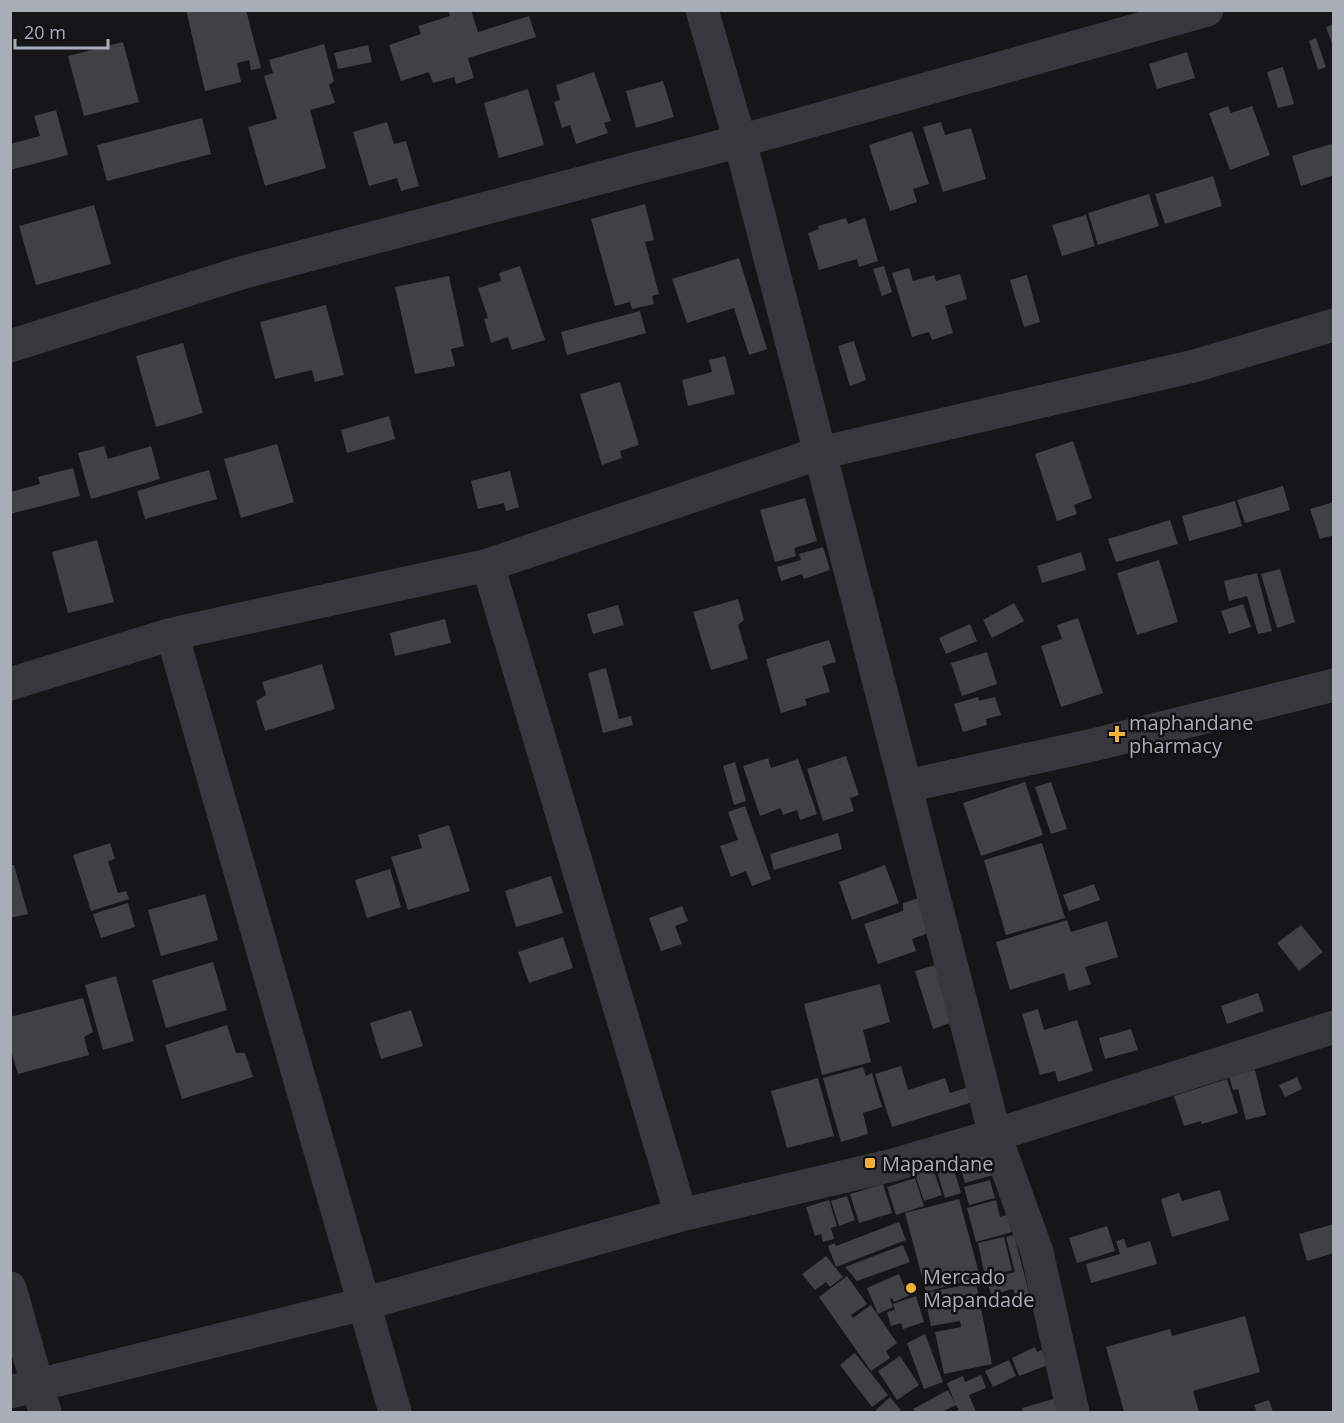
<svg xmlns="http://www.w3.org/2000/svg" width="1344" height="1423" viewBox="0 0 1344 1423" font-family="'Open Sans',sans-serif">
	<rect width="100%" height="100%" fill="#161618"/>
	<path fill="#404145" d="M 186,10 L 246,10 L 261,68 L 251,70 L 249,60 L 237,63 L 241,82 L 205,91 Z
		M 448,10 L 471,10 L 478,32 L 529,16 L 536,37 L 468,58 L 474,78 L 456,84 L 454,77 L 433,83 L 429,72 L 401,81 L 389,45 L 421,34 L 418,26 L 450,16 Z
		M 1334,24 L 1334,46 L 1333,46 L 1326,27 Z
		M 1316,38 L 1326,67 L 1318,70 L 1309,41 Z
		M 123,42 L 139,102 L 84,116 L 68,56 Z
		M 324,44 L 334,81 L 329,85 L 335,103 L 310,110 L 326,168 L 265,186 L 248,127 L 277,119 L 264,76 L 273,73 L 269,60 Z
		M 368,45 L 372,62 L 338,69 L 334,53 Z
		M 1187,52 L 1195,78 L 1157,89 L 1149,64 Z
		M 1283,67 L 1294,104 L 1278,108 L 1267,72 Z
		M 594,72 L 611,121 L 604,123 L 608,133 L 576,144 L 570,125 L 562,128 L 554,102 L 560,100 L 556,85 Z
		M 663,81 L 674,117 L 636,128 L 626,91 Z
		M 528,89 L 544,145 L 499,158 L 484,103 Z
		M 1228,106 L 1231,113 L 1252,106 L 1270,155 L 1230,170 L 1209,113 Z
		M 56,110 L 68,155 L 10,170 L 10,144 L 40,136 L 34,116 Z
		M 202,118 L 211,154 L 107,181 L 97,145 Z
		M 387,122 L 394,144 L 406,141 L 419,186 L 401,191 L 397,178 L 369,186 L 353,132 Z
		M 941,122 L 945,135 L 971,128 L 986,179 L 943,192 L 923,127 Z
		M 912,131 L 929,184 L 913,189 L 917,202 L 890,211 L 869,145 Z
		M 1331,144 L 1334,150 L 1334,175 L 1301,186 L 1292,156 Z
		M 1213,176 L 1222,206 L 1165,224 L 1155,194 Z
		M 1149,194 L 1159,226 L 1098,245 L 1088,213 Z
		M 645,204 L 654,240 L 645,242 L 659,294 L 652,296 L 654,304 L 632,309 L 630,302 L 615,306 L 591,219 Z
		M 94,205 L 111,264 L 36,285 L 19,226 Z
		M 1086,215 L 1095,246 L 1062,256 L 1052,225 Z
		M 846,218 L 848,224 L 865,218 L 878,261 L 859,267 L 857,259 L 819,270 L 808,233 L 819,229 L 818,226 Z
		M 739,258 L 767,349 L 749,355 L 734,308 L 687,323 L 672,279 Z
		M 520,266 L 545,340 L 512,350 L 508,337 L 491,343 L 484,319 L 488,318 L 478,288 L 501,281 L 499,273 Z
		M 884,266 L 892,292 L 882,296 L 873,269 Z
		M 909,268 L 913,281 L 934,275 L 936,281 L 960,274 L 967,299 L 945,306 L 953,333 L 932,340 L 929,332 L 912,337 L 892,273 Z
		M 1027,275 L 1040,322 L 1024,327 L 1010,280 Z
		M 449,276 L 464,346 L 451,349 L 455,366 L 415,374 L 395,287 Z
		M 326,305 L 344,375 L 315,382 L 312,370 L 275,379 L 260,322 Z
		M 640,311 L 646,333 L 567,355 L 561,332 Z
		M 854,341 L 866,380 L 850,386 L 838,346 Z
		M 183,343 L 203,413 L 156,427 L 136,356 Z
		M 725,356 L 735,394 L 688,406 L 682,380 L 712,372 L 709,360 Z
		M 620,382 L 639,445 L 620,451 L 622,458 L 602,465 L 580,394 Z
		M 389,416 L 395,439 L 347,453 L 341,430 Z
		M 1073,441 L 1092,498 L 1074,505 L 1077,514 L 1057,521 L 1035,454 Z
		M 277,444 L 294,502 L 241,518 L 224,459 Z
		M 104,446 L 108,459 L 151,446 L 160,479 L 91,499 L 78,453 Z
		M 73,468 L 80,496 L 10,514 L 10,492 L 40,484 L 38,477 Z
		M 209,470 L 217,499 L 145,519 L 137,491 Z
		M 510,471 L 519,507 L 506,511 L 504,503 L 478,509 L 471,481 Z
		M 1283,486 L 1290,510 L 1245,523 L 1237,500 Z
		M 805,498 L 817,541 L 794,548 L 796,556 L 775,562 L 760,510 Z
		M 1235,501 L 1242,526 L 1189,541 L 1182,516 Z
		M 1334,502 L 1334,535 L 1320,539 L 1310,509 Z
		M 1170,520 L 1178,544 L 1116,562 L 1108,539 Z
		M 97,540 L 114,602 L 68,613 L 52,552 Z
		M 823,547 L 830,570 L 804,579 L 802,574 L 781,581 L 777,567 L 801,560 L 799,554 Z
		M 1081,552 L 1086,570 L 1042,583 L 1037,566 Z
		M 1159,560 L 1178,622 L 1137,635 L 1117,573 Z
		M 1280,569 L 1295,622 L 1277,628 L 1261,574 Z
		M 1257,573 L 1272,631 L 1258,634 L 1247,596 L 1229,601 L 1224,581 Z
		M 738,599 L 744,620 L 738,625 L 748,659 L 711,670 L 693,612 Z
		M 1014,603 L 1024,621 L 992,638 L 983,620 Z
		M 1243,604 L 1251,627 L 1229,634 L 1221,611 Z
		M 618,605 L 624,625 L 593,634 L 587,614 Z
		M 1078,618 L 1103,693 L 1061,707 L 1041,646 L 1062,639 L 1057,625 Z
		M 445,619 L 451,643 L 395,656 L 390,633 Z
		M 970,624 L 977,641 L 946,654 L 939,638 Z
		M 829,640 L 836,662 L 822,666 L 830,692 L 805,699 L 807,705 L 781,713 L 766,659 Z
		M 987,652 L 997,684 L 962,696 L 951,663 Z
		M 322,664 L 335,709 L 265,731 L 256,701 L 266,695 L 262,682 Z
		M 606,668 L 619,719 L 631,716 L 633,725 L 603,733 L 588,673 Z
		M 978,697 L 979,701 L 995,697 L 1001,715 L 986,719 L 987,725 L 963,732 L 954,704 Z
		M 846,756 L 859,795 L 850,798 L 854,811 L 823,821 L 807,769 Z
		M 768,758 L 771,768 L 798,759 L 817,814 L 800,820 L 797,810 L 783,815 L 781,808 L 760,816 L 743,766 Z
		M 735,762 L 746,801 L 734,805 L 723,766 Z
		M 1025,782 L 1043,835 L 981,856 L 963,803 Z
		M 1051,782 L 1067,829 L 1051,834 L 1035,787 Z
		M 745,806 L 771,879 L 752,886 L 746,871 L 731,877 L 720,846 L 738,840 L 728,812 Z
		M 449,825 L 470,891 L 408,910 L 391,857 L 422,848 L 418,835 Z
		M 838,833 L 842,849 L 774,870 L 770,854 Z
		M 110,843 L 115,859 L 108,861 L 118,893 L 126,891 L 129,899 L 91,911 L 73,855 Z
		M 1042,843 L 1065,918 L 1006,935 L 984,860 Z
		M 10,865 L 14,865 L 28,914 L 10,918 Z
		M 885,865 L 899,903 L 852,920 L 839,882 Z
		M 390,869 L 401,907 L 367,918 L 355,880 Z
		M 551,876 L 563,913 L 516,927 L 505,891 Z
		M 1094,884 L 1100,900 L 1069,911 L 1063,895 Z
		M 205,894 L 218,940 L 161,956 L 148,910 Z
		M 919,898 L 931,932 L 912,939 L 916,951 L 878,964 L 864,924 L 903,911 L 903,903 Z
		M 128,903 L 135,927 L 101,938 L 93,914 Z
		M 682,906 L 688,921 L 675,926 L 682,944 L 661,951 L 649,918 Z
		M 1067,920 L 1071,932 L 1107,921 L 1118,957 L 1085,967 L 1091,984 L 1069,991 L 1064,973 L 1010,990 L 996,942 Z
		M 1301,925 L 1323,952 L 1299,971 L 1277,943 Z
		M 563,937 L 573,968 L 529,983 L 518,952 Z
		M 213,962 L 227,1010 L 166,1028 L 152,980 Z
		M 935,965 L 953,1022 L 933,1029 L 915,971 Z
		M 116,976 L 134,1041 L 103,1050 L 85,985 Z
		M 880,984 L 890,1022 L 863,1030 L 871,1062 L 822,1075 L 804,1004 Z
		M 1258,993 L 1264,1011 L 1227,1024 L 1221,1006 Z
		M 83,998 L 93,1032 L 84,1037 L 89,1055 L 18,1074 L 10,1047 L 10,1017 Z
		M 1038,1009 L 1044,1030 L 1077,1020 L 1093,1071 L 1058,1082 L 1055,1071 L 1040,1075 L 1022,1014 Z
		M 411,1010 L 423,1046 L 381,1059 L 370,1023 Z
		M 227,1025 L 236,1053 L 245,1053 L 253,1077 L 182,1099 L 165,1045 Z
		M 1131,1029 L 1138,1050 L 1105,1059 L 1099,1038 Z
		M 901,1066 L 908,1090 L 945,1078 L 950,1093 L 969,1087 L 973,1102 L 892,1127 L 875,1074 Z
		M 863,1067 L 866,1076 L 872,1073 L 882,1107 L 863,1113 L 868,1134 L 841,1142 L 823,1078 Z
		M 1255,1070 L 1266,1115 L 1246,1120 L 1238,1089 L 1233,1090 L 1229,1076 Z
		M 1297,1077 L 1302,1089 L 1285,1097 L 1279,1085 Z
		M 818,1078 L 834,1136 L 787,1148 L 771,1091 Z
		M 1227,1079 L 1238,1113 L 1202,1124 L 1201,1121 L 1184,1126 L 1174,1096 Z
		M 984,1144 L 993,1175 L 965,1183 L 958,1159 Z
		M 952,1163 L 961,1193 L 945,1198 L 936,1168 Z
		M 932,1166 L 942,1195 L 924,1201 L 914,1172 Z
		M 915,1178 L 924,1206 L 896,1215 L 887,1187 Z
		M 990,1180 L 995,1198 L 969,1205 L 964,1187 Z
		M 883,1184 L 892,1213 L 859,1223 L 850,1194 Z
		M 1220,1190 L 1229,1220 L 1172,1237 L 1161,1199 L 1179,1193 L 1182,1201 Z
		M 847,1196 L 855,1220 L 839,1226 L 831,1201 Z
		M 959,1199 L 980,1277 L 926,1292 L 905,1213 Z
		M 829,1200 L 837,1226 L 831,1228 L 834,1239 L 823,1242 L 821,1234 L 815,1236 L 806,1207 Z
		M 996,1200 L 1000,1217 L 1007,1215 L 1012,1232 L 976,1242 L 967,1208 Z
		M 899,1222 L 906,1240 L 836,1267 L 828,1246 L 835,1243 L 836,1246 Z
		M 1334,1224 L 1334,1253 L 1307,1261 L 1299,1234 Z
		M 1107,1226 L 1115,1251 L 1077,1263 L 1069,1238 Z
		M 1014,1235 L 1032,1304 L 1019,1308 L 1013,1289 L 991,1295 L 987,1280 L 1015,1272 L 1006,1237 Z
		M 1004,1237 L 1012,1270 L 985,1277 L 978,1243 Z
		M 1124,1239 L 1127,1248 L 1150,1241 L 1157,1264 L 1091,1283 L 1086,1264 L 1120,1254 L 1116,1241 Z
		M 903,1245 L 910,1262 L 857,1281 L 845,1267 Z
		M 826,1256 L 843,1277 L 830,1287 L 826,1282 L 815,1290 L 802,1274 Z
		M 899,1274 L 904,1286 L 913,1283 L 917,1292 L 894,1302 L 892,1298 L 890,1299 L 893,1307 L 878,1314 L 867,1288 Z
		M 847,1276 L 867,1304 L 851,1315 L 853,1318 L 871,1305 L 897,1343 L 886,1351 L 890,1358 L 871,1371 L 819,1297 Z
		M 976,1283 L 992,1364 L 944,1374 L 935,1332 L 961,1327 L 960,1321 L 931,1326 L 924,1293 Z
		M 916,1296 L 924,1322 L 903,1329 L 901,1323 L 891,1326 L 887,1312 L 895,1310 L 893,1304 Z
		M 1245,1316 L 1260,1372 L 1193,1391 L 1199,1412 L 1124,1412 L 1106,1347 L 1170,1329 L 1172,1336 Z
		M 925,1334 L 943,1382 L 924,1389 L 907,1343 Z
		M 1035,1347 L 1037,1352 L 1042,1350 L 1048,1365 L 1019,1376 L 1012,1358 Z
		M 855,1353 L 888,1395 L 872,1407 L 840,1365 Z
		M 900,1356 L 919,1385 L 897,1400 L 878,1371 Z
		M 1009,1360 L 1016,1376 L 993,1387 L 985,1371 Z
		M 981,1375 L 986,1388 L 969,1395 L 976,1412 L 953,1412 L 959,1410 L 956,1405 L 942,1412 L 915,1412 L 913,1409 L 948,1390 L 955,1403 L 947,1383 L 963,1376 L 965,1382 Z
		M 890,1397 L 901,1410 L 898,1412 L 878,1412 L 876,1410 Z
		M 1057,1398 L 1061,1412 L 1023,1412 L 1022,1408 Z
		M 1269,1400 L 1273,1412 L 1257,1412 L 1254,1405 Z"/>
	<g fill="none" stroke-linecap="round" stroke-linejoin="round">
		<path stroke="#37383d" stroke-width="33" d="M 702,10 L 740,141 L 995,1135 L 1037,1252 L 1073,1412
			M 10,346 L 244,272 L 740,141 L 1207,10
			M 488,565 L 681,1215
			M 172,634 L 395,1412
			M 10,684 L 172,634 L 488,565 L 820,453 L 1194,366 L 1334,325
			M 907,786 L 1097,744 L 1334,685
			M 10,1288 L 45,1412
			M 10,1392 L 363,1304 L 681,1215 L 893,1165 L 995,1135 L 1334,1027"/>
	</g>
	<g fill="#f2b134" stroke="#111113" stroke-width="2">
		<path d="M1114 725h6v6h6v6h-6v6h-6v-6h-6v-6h6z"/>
		<rect x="864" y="1157" width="12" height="12" rx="3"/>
		<circle cx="911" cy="1288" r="6"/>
	</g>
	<g text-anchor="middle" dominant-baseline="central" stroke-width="5" stroke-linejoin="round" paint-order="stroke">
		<g font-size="20" fill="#a8adb8" stroke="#111113" text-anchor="start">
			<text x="1129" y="722">maphandane<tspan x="1129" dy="23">pharmacy</tspan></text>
			<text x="882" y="1163">Mapandane</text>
			<text x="923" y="1276">Mercado<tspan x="923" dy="23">Mapandade</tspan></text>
		</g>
	</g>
	<rect width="1344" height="1423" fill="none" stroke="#a8adb8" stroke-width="24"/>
	<path d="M15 39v9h93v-9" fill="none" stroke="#a8adb8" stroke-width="3"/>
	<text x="24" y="39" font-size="18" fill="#a8adb8" stroke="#111113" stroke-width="4.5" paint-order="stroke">20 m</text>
</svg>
